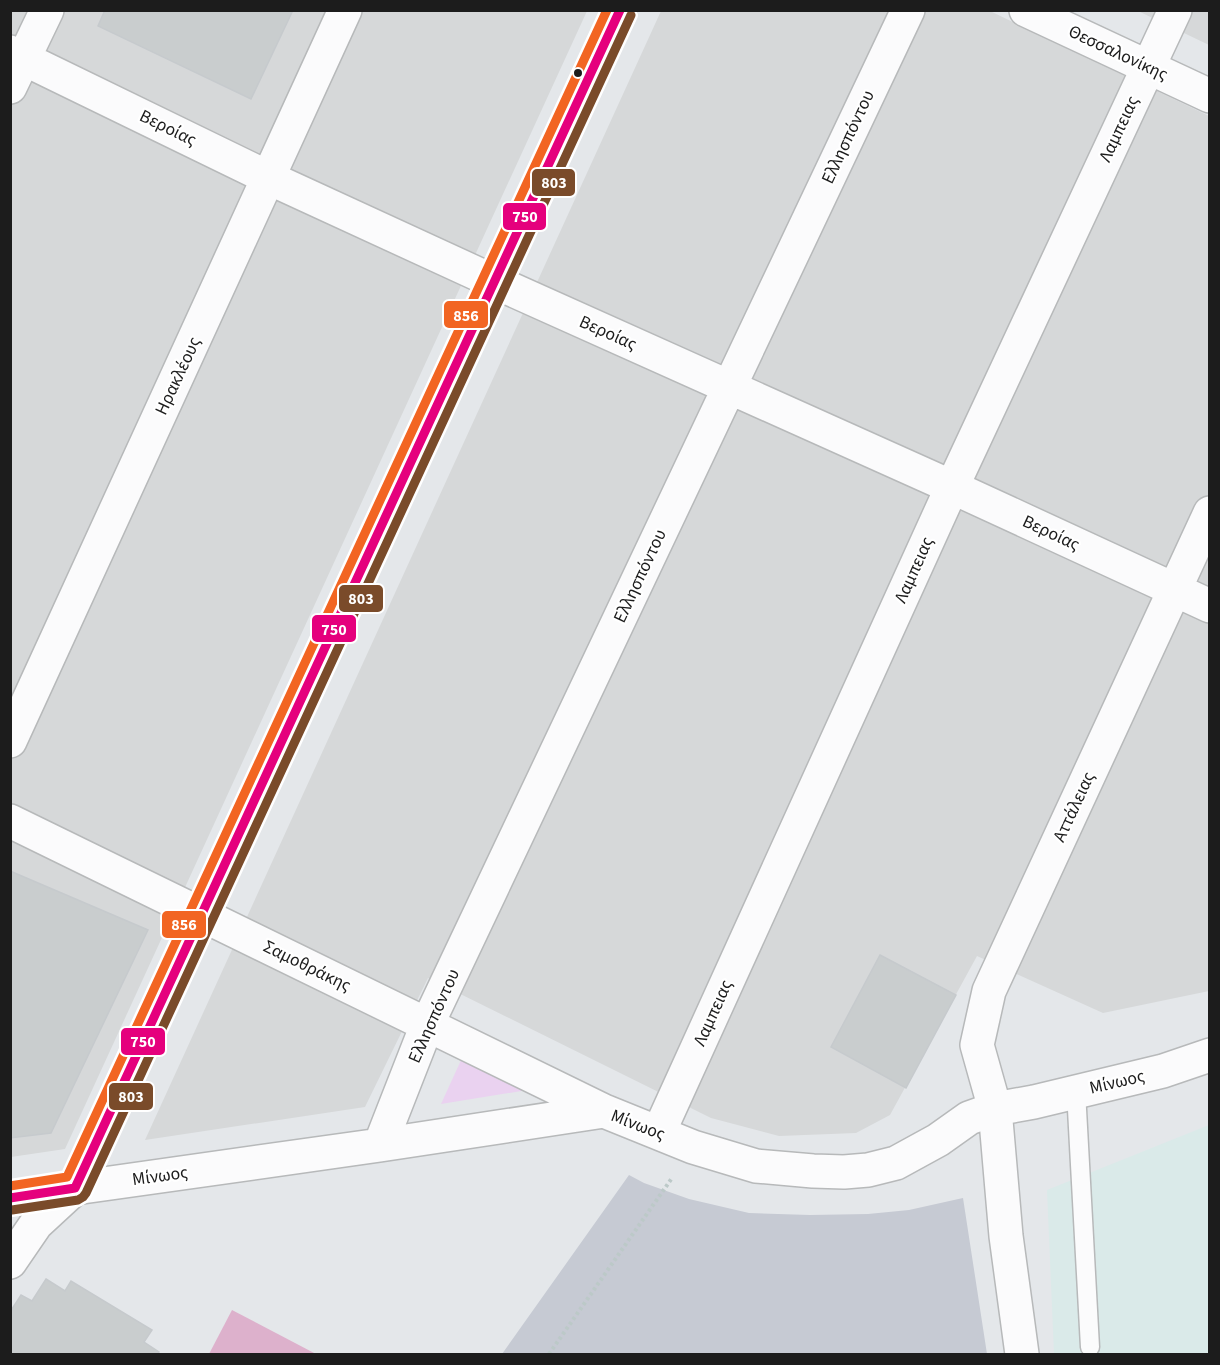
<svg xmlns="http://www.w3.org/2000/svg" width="1220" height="1365" viewBox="0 0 1220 1365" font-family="'Source Sans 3',sans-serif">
	<rect width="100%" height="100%" fill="#e4e7ea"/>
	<path fill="#d6d8d9" d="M 10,11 L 587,11 L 65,1149 L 11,1157 Z
		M 661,11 L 990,11 L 1209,116 L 1209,991 L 1103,1013 L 977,956 L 890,1115 L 856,1133 L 779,1136 L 711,1118 L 428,978 L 365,1107 L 145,1140 Z
		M 1138,11 L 1209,11 L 1209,45 Z"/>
	<path fill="#daeae9" d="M 1209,1125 L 1209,1354 L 1054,1354 L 1047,1190 Z"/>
	<path fill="#c6cad3" d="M 629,1175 L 644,1183 L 689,1199 L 749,1213 L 810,1215 L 868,1214 L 909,1210 L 963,1198 L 987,1354 L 502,1354 Z"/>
	<path fill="#ead2f0" d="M 462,1058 L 534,1089 L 441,1104 Z"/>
	<path fill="#ddb1cc" d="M 232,1310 L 316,1354 L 209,1354 Z"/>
	<path fill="#c9cdce" stroke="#c6cacd" stroke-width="1.5" d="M 105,10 L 293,10 L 251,99 L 98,26 Z
		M 10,871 L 148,930 L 51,1133 L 10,1138 Z
		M 880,955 L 956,995 L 906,1088 L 831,1047 Z
		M 46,1279 L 65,1291 L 71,1281 L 152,1330 L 144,1342 L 159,1352 L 158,1354 L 10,1354 L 10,1312 L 21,1295 L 32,1301 Z"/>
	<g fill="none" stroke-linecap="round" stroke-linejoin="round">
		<g stroke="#b7b9ba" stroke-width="21">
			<path id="service" d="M 1076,1091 L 1090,1347"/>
		</g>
		<g stroke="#b7b9ba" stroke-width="36">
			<path id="minor" d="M 1026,10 L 1210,96
				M 10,52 L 269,178 L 495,282 L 952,487 L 1210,606
				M 10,87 L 47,10
				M 10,741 L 345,10
				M 10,821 L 604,1111
				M 659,1132 L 952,487 L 1175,10
				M 380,1145 L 427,1025 L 908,10
				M 10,1262 L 36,1224 L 75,1188 L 380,1145 L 604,1111 L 693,1147 L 756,1166 L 813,1171 L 844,1172 L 868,1170 L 896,1163 L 938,1140 L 969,1118 L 983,1113 L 995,1109 L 1034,1102 L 1163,1071 L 1210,1055
				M 1022,1354 L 1006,1236 L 995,1109 L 977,1045 L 989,991 L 1210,513"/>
		</g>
		<g stroke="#b7b9ba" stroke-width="36">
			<path id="tertiary" d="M 10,1198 L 75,1188 L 620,10"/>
		</g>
		<path stroke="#bcc9c8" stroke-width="4" stroke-dasharray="3 3" stroke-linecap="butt" d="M 549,1354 L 672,1178"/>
		<use href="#service" stroke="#fbfbfc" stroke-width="18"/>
		<use href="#minor" stroke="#fbfbfc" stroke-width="33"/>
		<use href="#tertiary" stroke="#fbfbfc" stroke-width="33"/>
		<g stroke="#fff" stroke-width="14">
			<path id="bus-1" d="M 10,1198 L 75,1188 L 620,10"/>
		</g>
		<g stroke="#fff" stroke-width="14">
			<path id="bus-2" d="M 12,1210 L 78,1200 L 83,1197 L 86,1193 L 631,15"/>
		</g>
		<g stroke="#fff" stroke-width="14">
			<path id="bus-3" d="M 10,1186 L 67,1177 L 607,10"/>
		</g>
		<use href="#bus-1" stroke="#e5007d" stroke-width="9"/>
		<use href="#bus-2" stroke="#7a4b2a" stroke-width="9"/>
		<use href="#bus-3" stroke="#f26522" stroke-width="9"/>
	</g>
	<circle fill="#1c1c1c" stroke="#fff" stroke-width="2" cx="578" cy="73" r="5"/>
	<g text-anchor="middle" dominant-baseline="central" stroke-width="4.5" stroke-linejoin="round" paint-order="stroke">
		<g font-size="18" fill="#1c1c1c" stroke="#fff">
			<text transform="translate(1118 53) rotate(25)">Θεσσαλονίκης</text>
			<text transform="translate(168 128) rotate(26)">Βεροίας</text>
			<text transform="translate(1119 129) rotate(-65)">Λαμπειας</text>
			<text transform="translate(848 137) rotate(-65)">Ελλησπόντου</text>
			<text transform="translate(608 333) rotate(24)">Βεροίας</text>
			<text transform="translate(178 376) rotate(-65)">Ηρακλέους</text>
			<text transform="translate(1051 533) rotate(25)">Βεροίας</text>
			<text transform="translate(914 570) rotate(-66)">Λαμπειας</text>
			<text transform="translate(640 576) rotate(-65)">Ελλησπόντου</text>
			<text transform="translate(1074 807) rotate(-65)">Αττάλειας</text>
			<text transform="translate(307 966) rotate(26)">Σαμοθράκης</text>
			<text transform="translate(713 1013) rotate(-66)">Λαμπειας</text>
			<text transform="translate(434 1016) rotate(-66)">Ελλησπόντου</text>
			<text transform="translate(1117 1082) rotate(-13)">Μίνωος</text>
			<text transform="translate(638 1125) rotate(21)">Μίνωος</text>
			<text transform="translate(160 1176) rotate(-8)">Μίνωος</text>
		</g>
	</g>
	<g stroke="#fff" stroke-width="2">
		<rect x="531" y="168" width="45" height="29" rx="6" fill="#7a4b2a"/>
		<rect x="502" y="202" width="45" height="29" rx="6" fill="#e5007d"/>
		<rect x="443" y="300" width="46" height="29" rx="6" fill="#f26522"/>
		<rect x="338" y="584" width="46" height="29" rx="6" fill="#7a4b2a"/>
		<rect x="311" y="614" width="46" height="29" rx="6" fill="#e5007d"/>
		<rect x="161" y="910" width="46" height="29" rx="6" fill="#f26522"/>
		<rect x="120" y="1027" width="46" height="29" rx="6" fill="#e5007d"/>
		<rect x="108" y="1082" width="46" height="29" rx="6" fill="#7a4b2a"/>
	</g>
	<g font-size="16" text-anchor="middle" font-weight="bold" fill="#fff">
		<text x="554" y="188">803</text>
		<text x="525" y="222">750</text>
		<text x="466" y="321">856</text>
		<text x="361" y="604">803</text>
		<text x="334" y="635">750</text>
		<text x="184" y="930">856</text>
		<text x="143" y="1047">750</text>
		<text x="131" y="1102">803</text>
	</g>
	<rect width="1220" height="1365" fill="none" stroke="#1c1c1c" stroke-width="24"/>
</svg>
